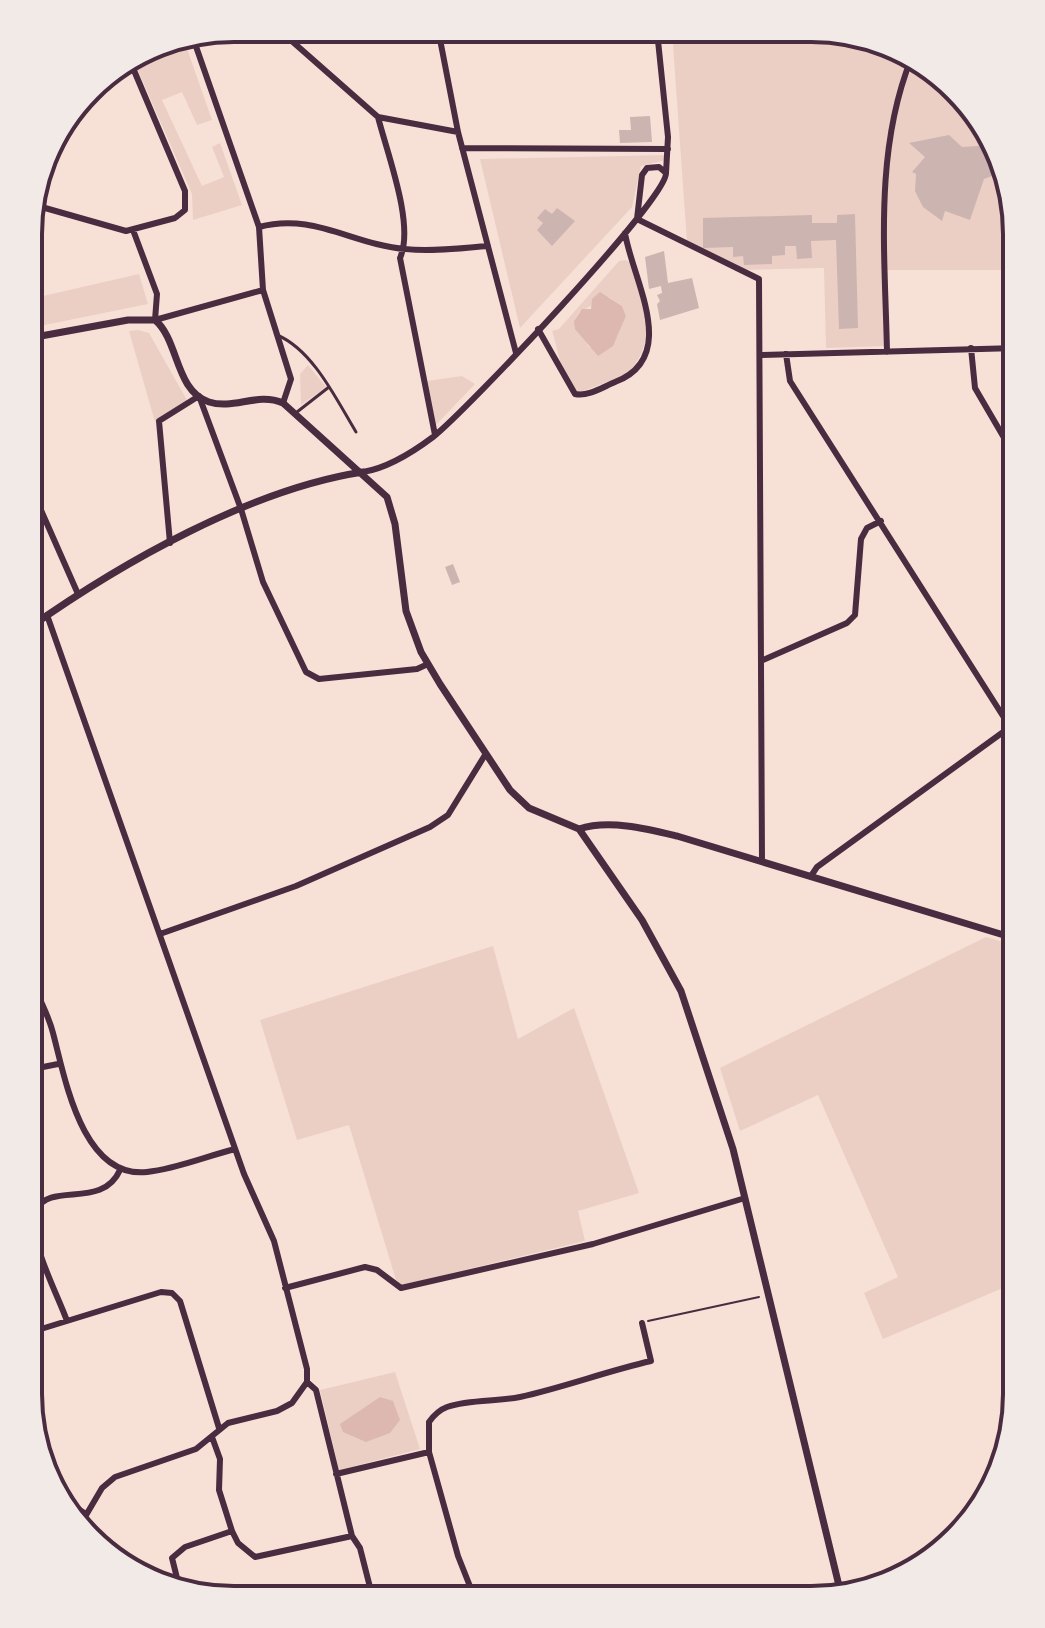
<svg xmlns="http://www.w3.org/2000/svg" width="1045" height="1628" viewBox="0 0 1045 1628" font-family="'Crimson Pro',serif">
	<rect width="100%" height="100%" fill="#f7e1d7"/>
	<path fill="#ebcfc5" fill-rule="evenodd" d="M 672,31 L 851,32 L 937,71 L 1001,155 L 1017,234 L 1017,270 L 883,270 L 885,346 L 826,348 L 824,268 L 739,270 L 687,242 Z
		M 183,37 L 212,120 L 197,125 L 182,92 L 162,100 L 202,186 L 224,177 L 212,147 L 220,143 L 242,205 L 193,220 L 192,194 L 133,59 L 167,39 Z
		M 666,155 L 666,160 L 641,166 L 632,207 L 520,328 L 480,159 Z
		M 625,260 L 630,262 C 643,303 660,337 628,374 L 578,393 C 560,378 559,351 552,331 L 559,329 L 619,261 ZM 609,297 L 622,306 L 626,316 L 617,337 L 589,347 L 574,321 L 579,312 Z
		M 139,274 L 148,304 L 30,328 L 30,299 Z
		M 138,330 L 149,333 L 188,402 L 155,422 L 129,331 Z
		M 308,365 L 326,387 L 301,405 L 300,374 Z
		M 462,376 L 475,384 L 433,428 L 427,381 Z
		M 986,937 L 1017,946 L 1017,1282 L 883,1339 L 864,1293 L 898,1277 L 818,1095 L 740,1131 L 720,1068 Z
		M 493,946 L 518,1039 L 574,1008 L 639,1193 L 578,1211 L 585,1241 L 402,1285 L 396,1280 L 349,1125 L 297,1140 L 260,1020 Z
		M 395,1372 L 420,1449 L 339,1470 L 320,1390 Z"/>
	<path fill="#dcb8b0" d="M 600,292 L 622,306 L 626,316 L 613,346 L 598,356 L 575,329 L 574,321 L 582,309 L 591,309 L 592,299 Z
		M 380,1397 L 393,1401 L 400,1420 L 390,1433 L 366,1442 L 343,1432 L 340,1424 Z"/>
	<path fill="#ccb4b1" d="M777 37a6 6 0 1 1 12 0a6 6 0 1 1-12 0Z
		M 880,45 L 899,54 L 896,61 L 877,54 Z
		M 922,64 L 937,71 L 965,108 L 957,108 L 954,100 L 948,101 Z
		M 650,116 L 652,142 L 620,143 L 619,130 L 631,130 L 630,117 Z
		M 949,135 L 962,147 L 978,146 L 987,136 L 1001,155 L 1014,221 L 992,176 L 984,179 L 970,220 L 945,211 L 942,221 L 923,207 L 915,191 L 916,174 L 912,172 L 925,157 L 909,143 Z
		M 557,208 L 575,221 L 552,246 L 537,230 L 543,223 L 537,218 L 545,209 L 552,214 Z
		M 855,214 L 858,328 L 839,329 L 836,240 L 811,241 L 812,258 L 797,259 L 796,246 L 785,246 L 785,255 L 772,256 L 772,264 L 744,265 L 743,256 L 733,257 L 733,247 L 703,248 L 703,218 L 812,215 L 812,223 L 837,223 L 837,215 Z
		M 664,251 L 668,283 L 692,278 L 699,308 L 660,320 L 657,304 L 660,301 L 657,295 L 662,293 L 661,286 L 649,289 L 645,257 Z
		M 453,564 L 460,582 L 452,585 L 445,567 Z"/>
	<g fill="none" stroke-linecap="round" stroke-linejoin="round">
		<path stroke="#4a2c40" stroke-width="2" d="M 648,1321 L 759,1297"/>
		<path stroke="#4a2c40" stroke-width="3" d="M 277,335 C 313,350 336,399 356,432
			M 297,412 L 329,387"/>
		<path stroke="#4a2c40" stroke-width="6" d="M 277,28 L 378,117 L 458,132
			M 438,29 L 458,132 L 516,353
			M 657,31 L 668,137 L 666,173
			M 192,35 L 259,227 L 263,290 L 291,379 L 283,403
			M 378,117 C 387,153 415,225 400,258 L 435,435
			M 462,148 L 668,149
			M 31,204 L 126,231 L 175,218 L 185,210 L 185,191 L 130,61
			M 637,219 L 759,279 L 762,861
			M 259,227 C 313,212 353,245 406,249 C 432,252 461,248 488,246
			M 133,230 L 157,294 L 155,320 L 263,290
			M 538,329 L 575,394 C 588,397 603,387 615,382 C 681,357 632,279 625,233
			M 971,348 L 975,388 L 1017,460
			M 887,352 C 885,254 874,152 911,59
			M 786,354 L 790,381 L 1010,727
			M 760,355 L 1017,348
			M 363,472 C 388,468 413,452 433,437 C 465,412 667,199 666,173 L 659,167 L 647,168 L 642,175 L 637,219
			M 29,483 L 78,594
			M 170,543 L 159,421 L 199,396 L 241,509 L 263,582 L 306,672 L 319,679 L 417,669 L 428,664
			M 47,615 L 244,1174 L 274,1241 L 307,1369 L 307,1382 L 316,1390 L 352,1536 L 360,1548 L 373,1599
			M 763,660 L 847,623 L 855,615 L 861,539 L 867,528 L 881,521
			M 29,805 L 31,805
			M 811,876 L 817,867 L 1017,722
			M 29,933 L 29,929
			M 160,934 L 296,886 L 430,827 L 448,815 L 485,755
			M 29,977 C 38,996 48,1013 53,1033 C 65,1078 82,1179 147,1172 C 176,1169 207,1156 235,1149
			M 28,1070 L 58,1064
			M 285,1288 L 365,1267 L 377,1270 L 401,1288 L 593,1244 L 745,1198
			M 67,1321 C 58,1295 25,1234 36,1210 C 51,1181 102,1210 120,1170
			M 28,1333 L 161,1292 L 172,1293 L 180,1301 L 219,1428
			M 212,1437 L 220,1459 L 219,1490 L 232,1531
			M 429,1452 L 458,1556 L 475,1599
			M 336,1474 L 429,1452 L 429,1422 C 434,1415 439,1410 447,1407 C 471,1399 496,1402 520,1397 C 565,1387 607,1371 651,1361 L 642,1323
			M 64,1500 L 86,1514
			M 82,1522 L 102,1488 L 115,1477 L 196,1449 L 228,1423 L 277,1411 L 292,1403 L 307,1382
			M 179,1586 L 172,1558 L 185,1547 L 232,1531 L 238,1543 L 255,1557 L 352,1536"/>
		<path stroke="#4a2c40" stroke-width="7" d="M 30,338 L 128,320 L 155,320 C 179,340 175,391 209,402 C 234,410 257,392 283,403 L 387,497 L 395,524 L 406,611 L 421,652 L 440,684 L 510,790 L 529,808 L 579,829 L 642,920 L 681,991 L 733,1149 L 841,1594
			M 29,628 C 121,563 251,489 363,472
			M 579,829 C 609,819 648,829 677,836 L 1017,939"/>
	</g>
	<path d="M0 0H1045V1628H0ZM234 42H811A192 192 0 0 1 1003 234V1394A192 192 0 0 1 811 1586H234A192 192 0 0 1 42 1394V234A192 192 0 0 1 234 42Z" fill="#f1eae7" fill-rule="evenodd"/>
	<path fill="none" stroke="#4a2c40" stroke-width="4" d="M234 42H811A192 192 0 0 1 1003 234V1394A192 192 0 0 1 811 1586H234A192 192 0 0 1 42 1394V234A192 192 0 0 1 234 42Z"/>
</svg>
